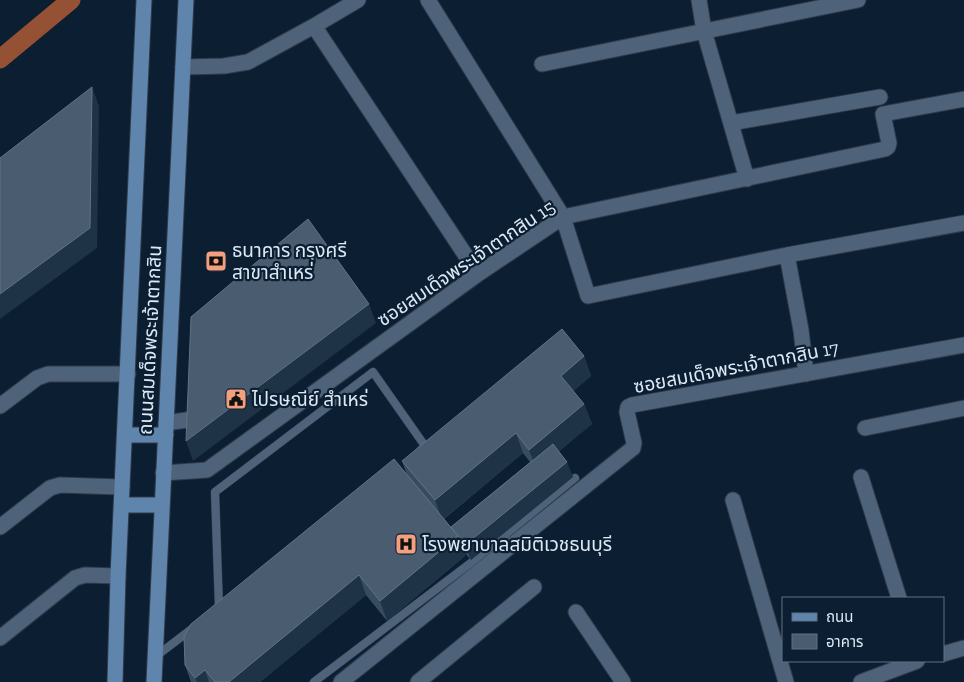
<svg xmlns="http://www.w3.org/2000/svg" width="964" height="682" viewBox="0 0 964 682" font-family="'Zilla Slab','Noto Sans Thai',serif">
	<rect width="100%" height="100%" fill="#0c1f32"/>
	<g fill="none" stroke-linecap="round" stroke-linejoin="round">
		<path stroke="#955133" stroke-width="19" d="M 0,59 L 71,0"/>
		<g stroke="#313a4a" stroke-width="9">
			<path id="lane" d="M 219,608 L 215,492 L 373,372 L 425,446 L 421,450
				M 155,657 L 193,628
				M 314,682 L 472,562 L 575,478"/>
		</g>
		<g stroke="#313a4a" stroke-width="17">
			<path id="street" d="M 428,0 L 563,217 L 588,296 L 787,255 L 964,223
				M 699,0 L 704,31 L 747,179
				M 314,26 L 478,274
				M 542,64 L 858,0
				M 183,67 L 224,66 L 248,62 L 314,26 L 358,0
				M 731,123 L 880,97
				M 787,255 L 801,330 L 806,374
				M 0,406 L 37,378 L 48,374 L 128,374
				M 166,423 L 207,417
				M 865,428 L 964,408
				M 163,473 L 207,470 L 478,274 L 563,217 L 885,149 L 888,147 L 889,143 L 883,114 L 964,99
				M 861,477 L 899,598
				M 733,500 L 786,682
				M 0,527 L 50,488 L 60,485 L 122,487
				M 576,612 L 623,682
				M 0,638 L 75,578 L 85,575 L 118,576
				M 943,654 L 964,648
				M 341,682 L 633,448 L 634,443 L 627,412 L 628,407 L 632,405 L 964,345
				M 418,682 L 534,587
				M 861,682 L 917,661"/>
		</g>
		<g stroke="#313a4a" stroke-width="17">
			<path id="primary" d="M 125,435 L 166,435
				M 122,505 L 162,505
				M 115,682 L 118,576 L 144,0
				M 154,682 L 186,0"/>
		</g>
		<use href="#lane" stroke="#4e637a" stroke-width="8"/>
		<use href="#street" stroke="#4e637a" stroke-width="15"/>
		<use href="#primary" stroke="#5f85ad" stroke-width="15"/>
	</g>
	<path fill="#384c60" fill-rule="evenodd" d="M 584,356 L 591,376 L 573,391 L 584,404 L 592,424 L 558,451 L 573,477 L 471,560 L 464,552 L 465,556 L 387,621 L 366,595 L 260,682 L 191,682 L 185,665 L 407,475 L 402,461 ZM 523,453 L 530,462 L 451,527 L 444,519 Z"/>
	<path fill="#1f3347" d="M 92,87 L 99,106 L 97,248 L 0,319 L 0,294 Z
		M 369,304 L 376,323 L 193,461 L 186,441 Z
		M 584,356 L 591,376 L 568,396 L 561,376 Z
		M 584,404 L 592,424 L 537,470 L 529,450 Z
		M 516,433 L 523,453 L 442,520 L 435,500 Z
		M 567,462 L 573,477 L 471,560 L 465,545 Z
		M 458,536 L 465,556 L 387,621 L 380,601 Z
		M 359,575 L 366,595 L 260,682 L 229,682 Z
		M 205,670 L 209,682 L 197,682 L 195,678 Z"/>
	<path fill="#4a5d70" stroke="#617385" d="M 92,87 L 90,228 L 0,294 L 0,158 Z
		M 308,219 L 369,304 L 186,441 L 191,317 Z
		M 562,329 L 584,356 L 561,376 L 584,404 L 529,450 L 516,433 L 435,500 L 402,461 Z
		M 553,444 L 567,462 L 465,545 L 451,527 Z
		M 394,459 L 458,536 L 380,601 L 359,575 L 229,682 L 215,682 L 205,670 L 195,678 L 185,665 L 184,637 L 191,624 Z"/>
	<defs>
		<g id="bank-square" transform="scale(1.125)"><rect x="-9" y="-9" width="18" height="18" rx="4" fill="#f2a07e" stroke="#0c1f32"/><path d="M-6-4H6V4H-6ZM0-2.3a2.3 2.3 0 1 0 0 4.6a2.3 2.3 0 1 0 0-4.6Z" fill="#111"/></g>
		<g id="civic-square" transform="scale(1.125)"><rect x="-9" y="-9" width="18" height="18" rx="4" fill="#f2a07e" stroke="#0c1f32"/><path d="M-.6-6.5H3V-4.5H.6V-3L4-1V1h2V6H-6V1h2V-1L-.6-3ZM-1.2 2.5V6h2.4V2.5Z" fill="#111"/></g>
		<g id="hospital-square" transform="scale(1.125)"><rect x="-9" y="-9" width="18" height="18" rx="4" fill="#f2a07e" stroke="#0c1f32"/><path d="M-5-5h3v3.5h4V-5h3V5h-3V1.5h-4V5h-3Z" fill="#111"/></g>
	</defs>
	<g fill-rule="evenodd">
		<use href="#bank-square" x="216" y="261"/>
		<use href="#civic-square" x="236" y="399"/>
		<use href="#hospital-square" x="406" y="544"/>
	</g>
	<g text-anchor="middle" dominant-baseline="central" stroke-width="4.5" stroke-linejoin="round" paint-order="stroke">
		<g font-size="19" fill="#dde9f6" stroke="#0c1f32" text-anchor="start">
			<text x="232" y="250">ธนาคาร กรุงศรี<tspan x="232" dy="22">สาขาสำเหร่</tspan></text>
			<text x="252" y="399">ไปรษณีย์ สำเหร่</text>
			<text x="422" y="544">โรงพยาบาลสมิติเวชธนบุรี</text>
		</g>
		<g font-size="19" fill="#dde9f6" stroke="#0c1f32">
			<text transform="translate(466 263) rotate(-34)">ซอยสมเด็จพระเจ้าตากสิน 15</text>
			<text transform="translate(150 340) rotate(-87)">ถนนสมเด็จพระเจ้าตากสิน</text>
			<text transform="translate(736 367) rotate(-11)">ซอยสมเด็จพระเจ้าตากสิน 17</text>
		</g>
	</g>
	<rect x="782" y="597" width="162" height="65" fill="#0c1f32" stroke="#607080"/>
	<rect x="792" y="613" width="25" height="8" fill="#5f85ad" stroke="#607080"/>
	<text x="826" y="622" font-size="15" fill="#dde9f6">ถนน</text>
	<rect x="792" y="634" width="25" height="15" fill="#4a5d70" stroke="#607080"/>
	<text x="826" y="647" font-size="15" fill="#dde9f6">อาคาร</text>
</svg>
